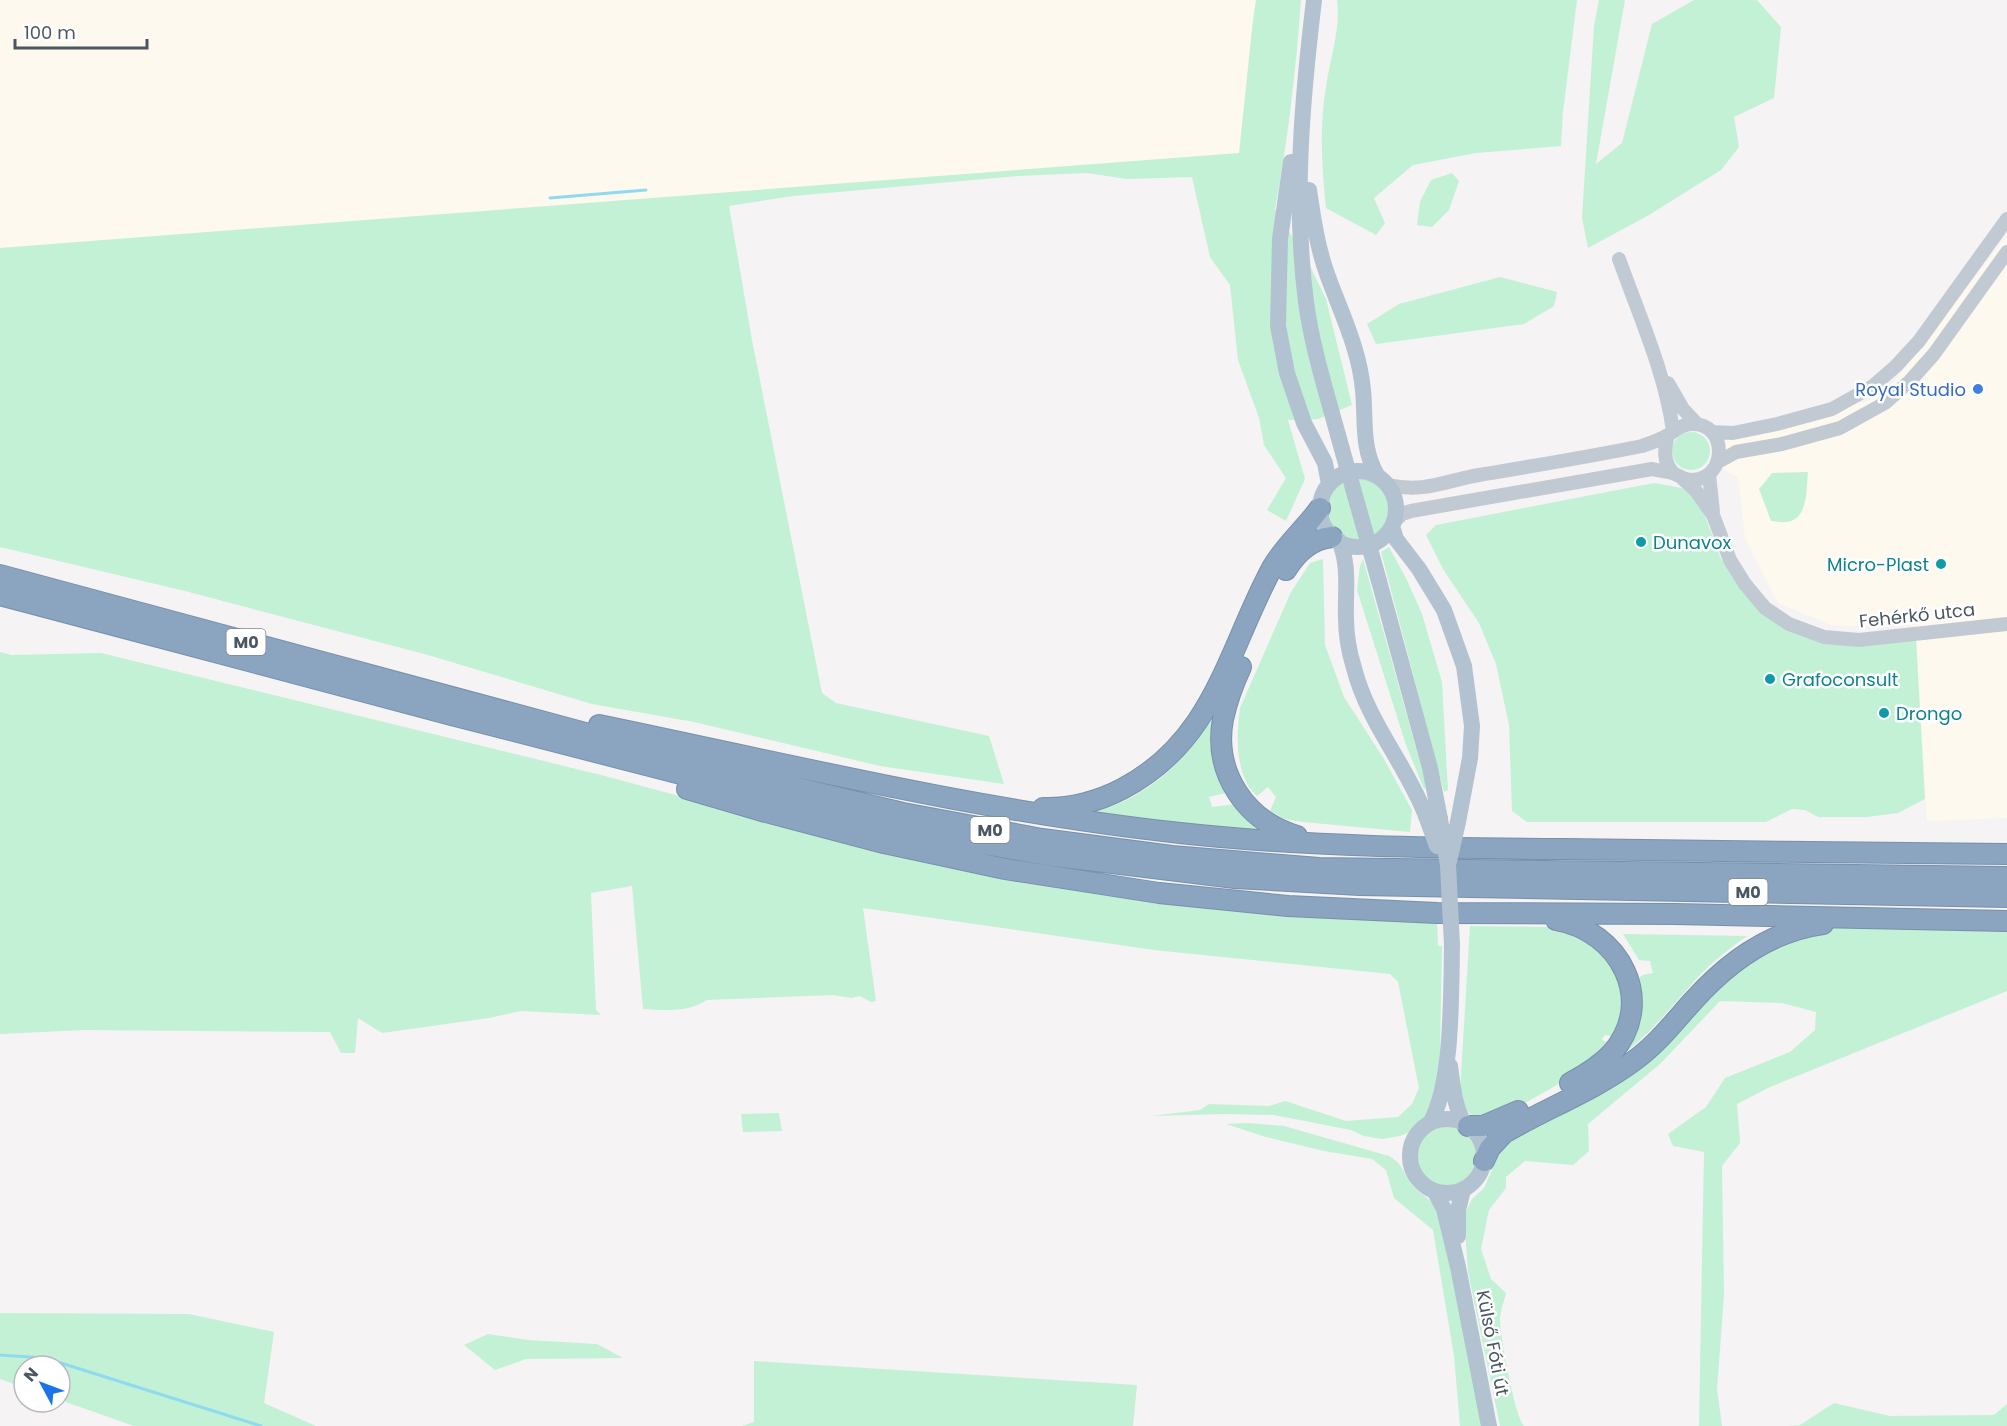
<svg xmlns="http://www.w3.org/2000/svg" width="2007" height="1426" viewBox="0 0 2007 1426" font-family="Poppins,sans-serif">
	<rect width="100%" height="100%" fill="#f5f3f3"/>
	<path fill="#fdf9ef" d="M 0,0 L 1256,0 L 1253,20 L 1240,153 L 0,248 Z
		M 2007,235 L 2007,818 L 1927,821 L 1915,624 L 1833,626 L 1778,603 L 1745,538 L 1738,478 L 1724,470 L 1720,441 L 1871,400 L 1893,383 Z"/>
	<path fill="#c3f1d5" d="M 1256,0 L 1301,0 C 1296,70 1288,140 1275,209 L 1307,260 L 1326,299 L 1352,405 L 1318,419 L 1288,420 L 1305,479 L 1286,521 L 1267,510 L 1286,478 L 1264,445 L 1259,418 L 1238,360 L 1230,285 L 1210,257 L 1192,177 L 1127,179 L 1087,173 L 1018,176 L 793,196 L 729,206 L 752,340 L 822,693 L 836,703 L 989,736 L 1004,784 L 880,766 L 694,722 L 592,704 L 428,655 L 189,592 L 0,547 L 0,248 L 1239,153 L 1253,20 Z
		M 1337,0 L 1577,0 L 1563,112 L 1561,146 L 1476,153 L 1413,165 L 1374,198 L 1385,223 L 1376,235 L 1326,208 C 1322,168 1319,128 1326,87 C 1330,59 1341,28 1337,0 Z
		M 1599,0 L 1625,0 L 1596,164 L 1622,143 L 1652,24 L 1694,0 L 1757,0 L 1781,27 L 1774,98 L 1734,117 L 1739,147 L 1721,170 L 1649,215 L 1588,248 L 1582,218 L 1594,26 Z
		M 1452,173 L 1459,181 L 1449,210 L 1432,227 L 1417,225 L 1420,202 L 1431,180 Z
		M 1500,277 L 1557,292 L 1554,306 L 1524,324 L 1376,344 L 1367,324 L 1399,304 Z
		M1672 451a19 19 0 1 1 38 0a19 19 0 1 1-38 0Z
		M 1808,472 C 1806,488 1809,520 1786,522 C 1781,523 1776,521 1771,521 L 1759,489 L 1772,473 Z
		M1327 508a31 31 0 1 1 62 0a31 31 0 1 1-62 0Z
		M 1654,483 L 1682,488 L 1701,505 L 1721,559 L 1761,608 L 1802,634 L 1916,638 L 1925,799 L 1898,813 L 1867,817 L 1818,817 L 1805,810 L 1792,809 L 1766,822 L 1527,822 L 1512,811 L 1509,725 L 1496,664 L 1479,623 L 1443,569 L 1426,535 L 1436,525 Z
		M 1389,547 L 1406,578 L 1422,614 L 1442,682 L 1448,790 L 1444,792 L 1381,552 Z
		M 1323,559 L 1325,645 L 1344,697 L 1384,759 L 1412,810 L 1410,832 L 1303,822 L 1285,819 L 1270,811 L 1276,797 L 1268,787 L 1257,796 C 1235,777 1236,735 1240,708 L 1291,592 L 1310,563 Z
		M 1363,559 L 1427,787 L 1424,789 L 1406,745 L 1357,590 L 1360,566 Z
		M 0,652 L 11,655 L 101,653 L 601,775 L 881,850 L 1437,919 L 1438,946 L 1442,946 L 1440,1050 L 1435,1095 L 1424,1118 L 1410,1132 L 1400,1136 L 1382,1139 L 1364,1136 L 1351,1130 L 1274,1115 L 1224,1114 L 1151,1116 L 1200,1110 L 1209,1104 L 1269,1106 L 1285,1101 L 1346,1121 L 1398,1117 L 1412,1104 L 1419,1088 L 1398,982 L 1390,974 L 1154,950 L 863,908 L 876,1001 L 871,1002 L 860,996 L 851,998 L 833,995 L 707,1000 C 687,1013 666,1010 643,1009 L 632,886 L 591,893 L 596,1010 L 601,1015 L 521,1011 L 489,1018 L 382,1033 L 358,1018 L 355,1053 L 341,1053 L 330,1032 L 85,1030 L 0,1034 Z
		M 1217,710 L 1230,792 L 1209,797 L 1212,807 L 1236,804 L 1268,832 L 1083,814 C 1096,810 1111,807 1124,801 C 1166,781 1193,749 1217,710 Z
		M 1470,926 L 1553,927 L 1581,934 L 1614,965 L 1623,988 L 1622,1013 L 1615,1037 L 1605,1035 L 1602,1039 L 1609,1045 L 1596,1061 L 1550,1089 L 1514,1109 L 1478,1120 C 1465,1112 1463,1105 1460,1091 Z
		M 1863,926 L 2007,927 L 2007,991 L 1770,1087 L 1737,1104 L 1740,1143 L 1722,1166 L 1724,1295 L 1717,1389 L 1722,1426 L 1699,1426 L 1704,1152 L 1673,1146 L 1668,1134 L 1706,1107 L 1725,1078 L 1790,1052 L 1815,1030 L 1816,1012 L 1782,1003 L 1720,1001 L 1660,1064 L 1588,1124 L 1589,1151 L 1573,1165 L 1525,1161 L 1506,1177 L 1506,1188 L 1489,1210 L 1481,1249 L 1491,1279 L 1506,1293 C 1504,1301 1500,1312 1500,1320 C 1500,1336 1515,1417 1524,1426 L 1500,1426 L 1468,1272 L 1464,1215 L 1472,1199 L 1484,1188 L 1492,1170 L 1496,1152 L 1509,1138 L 1541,1121 L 1715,990 L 1736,971 L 1792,935 L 1812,929 Z
		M 1623,934 L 1747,936 C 1729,949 1712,962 1697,978 C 1672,1006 1653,1031 1623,1054 C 1639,1033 1638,1004 1637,979 L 1643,975 L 1653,973 L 1650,961 L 1639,960 Z
		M 779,1113 L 782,1131 L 743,1132 L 741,1114 Z
		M 1247,1123 L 1284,1126 L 1389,1156 C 1404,1164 1403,1175 1414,1187 C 1422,1196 1433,1200 1441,1210 L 1486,1426 L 1460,1426 L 1454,1356 L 1433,1230 L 1394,1198 L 1386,1170 L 1372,1159 L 1324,1151 L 1266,1137 L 1226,1124 Z
		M1414 1155a31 31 0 1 1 62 0a31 31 0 1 1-62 0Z
		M 0,1313 L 189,1314 L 274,1332 L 264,1403 L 316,1426 L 134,1426 L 60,1400 L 60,1366 L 24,1366 L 24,1388 L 0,1379 Z
		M 488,1334 L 528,1340 L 597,1344 L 623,1358 L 526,1359 L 495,1370 L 464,1345 Z
		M 754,1361 L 1137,1385 L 1133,1426 L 742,1426 L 754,1422 Z
		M 1834,1403 L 1890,1416 L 1994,1415 L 2007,1404 L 2007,1426 L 1789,1426 L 1800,1425 Z"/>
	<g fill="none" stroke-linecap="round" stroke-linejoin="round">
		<path stroke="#90daee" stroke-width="3" d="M 550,198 L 646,190
			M 0,1355 L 45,1358 L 261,1426"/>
		<g stroke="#7690ad" stroke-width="22">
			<path id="highway" d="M 1286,570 C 1297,552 1311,539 1332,537
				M 0,575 L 722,770 L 903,813 L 1042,839 L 1172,856 L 1319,868 L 2007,877
				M 0,595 L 452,715 L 805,806 L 950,838 L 1047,855 L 1235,878 L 1360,885 L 2007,897
				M 1241,667 C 1233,684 1227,701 1223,719 C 1213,773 1246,821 1297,836
				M 599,725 C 792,765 984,812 1180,833 C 1308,847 1437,848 1565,849 C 1712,851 1860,853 2007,854
				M 687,789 L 762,811 L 884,843 L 1005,869 L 1159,893 L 1288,906 L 1437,913 L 1675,914 L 2007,921
				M 1043,808 C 1070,809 1099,801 1122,789 C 1214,741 1227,652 1272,568 C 1284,546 1305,529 1320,508
				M 1556,920 C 1620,931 1657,1001 1612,1053 C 1600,1066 1585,1075 1570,1083
				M 1468,1126 L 1483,1126 L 1518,1111
				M 1484,1161 L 1490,1148 L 1504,1133 C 1547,1108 1595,1090 1635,1060 C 1658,1043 1674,1022 1693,1001 C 1728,962 1770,931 1823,924"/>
		</g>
		<path stroke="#c1cad2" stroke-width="14" d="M 1619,259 C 1639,315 1665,372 1673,431
			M 1668,383 L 1683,409 L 1697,424
			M 1712,432 L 1733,433 L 1777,424 L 1832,409 L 1873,386 L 1896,366 L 1919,341 L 2007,219
			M 1668,435 C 1664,450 1663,461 1673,473
			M 1718,462 L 1736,452 L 1782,444 L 1840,428 L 1885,403 L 1910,381 L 1934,354 L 2007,252
			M 1709,474 L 1713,512
			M 1682,478 L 1696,491 L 1713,515 L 1730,560 L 1745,584 L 1765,608 L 1789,624 L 1824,637 L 1859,640 L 2007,624
			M 1388,485 C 1425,493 1444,481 1479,475 C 1533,466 1588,457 1642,446 C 1651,443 1660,440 1668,435 C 1676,430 1682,424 1692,424 C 1728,423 1728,479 1692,480 C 1685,480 1681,477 1675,474 C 1668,471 1659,471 1652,469 L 1411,511 L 1402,514 L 1395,521"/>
		<path stroke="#b3c2d1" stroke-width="16" d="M 1314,0 C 1302,100 1293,201 1306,302 C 1312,347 1326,391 1338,435
			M 1291,162 L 1280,239 L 1278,326 L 1287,373 L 1304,423 L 1325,463 L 1329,484
			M 1309,190 C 1313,217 1317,245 1326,271 C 1340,311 1359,347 1363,390 C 1366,420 1361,448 1377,475
			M1320 509a38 38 0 1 1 76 0a38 38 0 1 1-76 0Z
			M 1392,526 L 1396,539 L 1419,569 L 1444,610 L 1464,666 L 1472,726 L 1470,758 L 1458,822
			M 1339,541 C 1350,565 1345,593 1346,618 C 1346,635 1349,652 1354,668 C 1368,723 1406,764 1426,816
			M 1379,581 L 1430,768 L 1440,819
			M 1450,1066 C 1453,1087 1454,1105 1464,1123
			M1410 1156a37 37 0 1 1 74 0a37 37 0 1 1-74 0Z
			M 1430,1123 C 1453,1084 1451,992 1452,945
			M 1435,1192 L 1444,1209 L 1458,1267 L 1489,1426
			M 1458,1236 L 1458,1210 L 1463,1190"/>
		<use href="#highway" stroke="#8ba5c1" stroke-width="20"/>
		<path stroke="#b3c2d1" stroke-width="16" d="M 1338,435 L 1379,581
			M 1426,816 L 1437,846
			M 1440,819 L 1448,865 L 1452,945
			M 1449,861 L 1458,822"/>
	</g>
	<circle fill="#3f7fe0" stroke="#fff" stroke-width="2" cx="1978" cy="389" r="6"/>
	<g fill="#0f9aa8" stroke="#fff" stroke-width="2">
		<circle cx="1641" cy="542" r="6"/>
		<circle cx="1941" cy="564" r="6"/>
		<circle cx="1770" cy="679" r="6"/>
		<circle cx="1884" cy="713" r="6"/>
	</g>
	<g text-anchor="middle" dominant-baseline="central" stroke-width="5" stroke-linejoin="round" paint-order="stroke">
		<g fill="#fff" stroke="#808990" stroke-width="1.5">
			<rect x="226.5" y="629" width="39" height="26" rx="4.5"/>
			<rect x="970.5" y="817" width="39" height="26" rx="4.5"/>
			<rect x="1728.5" y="879" width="39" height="26" rx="4.5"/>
		</g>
		<g font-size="16" font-weight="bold" fill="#4a5661">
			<text x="246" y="642">M0</text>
			<text x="990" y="830">M0</text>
			<text x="1748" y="892">M0</text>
		</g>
		<g font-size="18" fill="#366cbe" stroke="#fff" text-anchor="end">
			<text x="1966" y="389">Royal Studio</text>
		</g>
		<g font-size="18" fill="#0d838f" stroke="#fff" text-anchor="start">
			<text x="1653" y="542">Dunavox</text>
			<text x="1929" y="564" text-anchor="end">Micro-Plast</text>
			<text x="1782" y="679">Grafoconsult</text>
			<text x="1896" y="713">Drongo</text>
		</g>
		<g font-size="18" fill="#4a5661" stroke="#fff">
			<text transform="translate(1917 615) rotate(-6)">Fehérkő utca</text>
			<text transform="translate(1493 1343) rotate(79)">Külső Fóti út</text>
		</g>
	</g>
	<g transform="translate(42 1384) rotate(311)"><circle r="28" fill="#ffffff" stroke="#b7bbc0" stroke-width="1.5"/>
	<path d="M0-4.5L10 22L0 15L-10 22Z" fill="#1a73e8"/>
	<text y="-9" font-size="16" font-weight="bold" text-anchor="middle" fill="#4a5661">N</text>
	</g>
	<path d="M15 39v9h132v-9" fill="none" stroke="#4a5661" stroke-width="3"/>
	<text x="24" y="39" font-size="18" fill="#4a5661" stroke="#ffffff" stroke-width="4.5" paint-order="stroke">100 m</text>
</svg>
